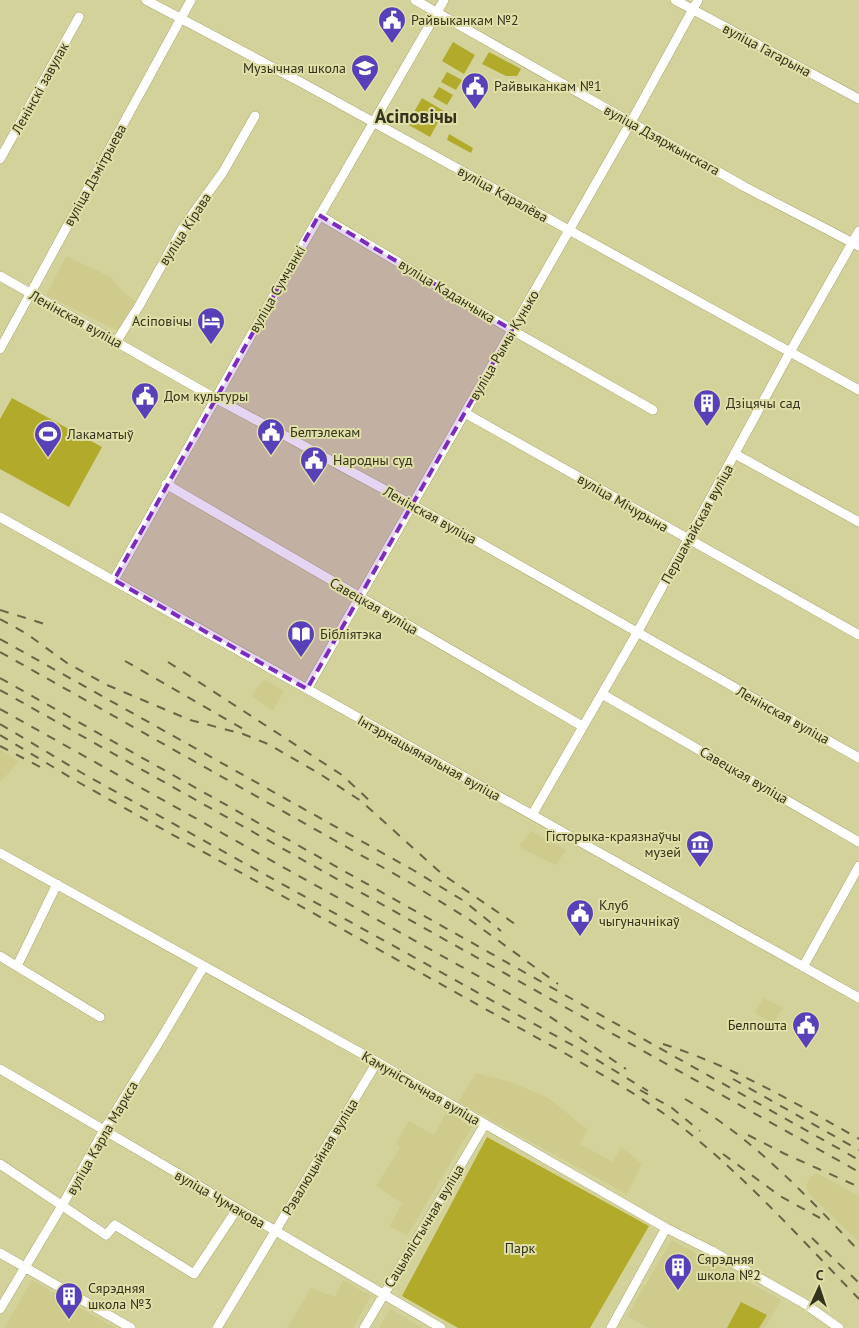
<svg xmlns="http://www.w3.org/2000/svg" width="859" height="1328" viewBox="0 0 859 1328" font-family="'PT Sans',sans-serif">
	<rect width="100%" height="100%" fill="#d4d29b"/>
	<path fill="#cecb8c" d="M 66,256 L 111,277 L 123,292 L 135,301 L 118,331 L 46,295 Z
		M 264,679 L 284,691 L 273,711 L 252,696 Z
		M 0,749 L 19,762 L 0,782 Z
		M 531,831 L 566,850 L 556,865 L 522,849 L 520,845 Z
		M 764,998 L 783,1008 L 773,1023 L 758,1015 L 755,1011 Z
		M 476,1073 L 511,1082 L 548,1098 L 588,1130 L 580,1144 L 613,1162 L 621,1147 L 642,1164 L 627,1194 L 458,1102 Z
		M 447,1111 L 472,1127 L 407,1236 L 390,1226 L 402,1203 L 376,1186 L 400,1148 L 396,1143 L 409,1121 L 434,1135 Z
		M 817,1173 L 859,1196 L 859,1242 L 809,1194 L 806,1185 L 810,1177 Z
		M 672,1240 L 781,1300 L 765,1328 L 648,1328 L 627,1316 Z
		M 32,1280 L 115,1328 L 4,1328 Z
		M 343,1280 L 371,1296 L 353,1328 L 287,1328 L 311,1288 L 335,1297 Z
		M 390,1309 L 423,1328 L 379,1328 Z"/>
	<path fill="#b2aa2b" d="M 453,42 L 475,55 L 464,74 L 442,61 Z
		M 489,52 L 521,69 L 517,76 L 506,76 L 482,64 Z
		M 447,72 L 462,80 L 456,90 L 441,82 Z
		M 439,87 L 453,95 L 447,105 L 433,97 Z
		M 422,98 L 444,111 L 430,137 L 407,124 Z
		M 449,134 L 473,148 L 471,153 L 447,140 Z
		M 12,398 L 102,447 L 69,507 L 0,469 L 0,419 Z
		M 487,1137 L 649,1226 L 590,1328 L 458,1328 L 402,1296 Z
		M 741,1302 L 767,1315 L 759,1328 L 727,1328 Z"/>
	<g fill="none" stroke-linecap="round" stroke-linejoin="round">
		<g stroke="#a9a772" stroke-width="10">
			<path id="minor" d="M 146,0 L 306,85 L 859,390
				M 415,0 L 745,187 L 859,246
				M 675,0 L 859,99
				M 0,159 L 79,17
				M 319,215 L 512,330 L 653,410
				M 0,276 L 206,393 L 413,505 L 859,758
				M 116,342 L 139,306 L 182,229 L 223,172 L 255,116
				M 0,349 L 191,0
				M 465,413 L 859,635
				M 735,454 L 859,522
				M 166,484 L 582,726
				M 0,517 L 859,998
				M 114,580 L 263,314 L 444,0
				M 307,689 L 631,122 L 698,0
				M 602,694 L 859,842
				M 532,815 L 637,633 L 790,352 L 859,231
				M 0,853 L 377,1062 L 666,1228 L 712,1251 L 805,1304 L 839,1328
				M 0,956 L 100,1017
				M 17,966 L 57,884
				M 803,967 L 859,866
				M 0,1069 L 441,1328
				M 0,1164 L 106,1235 L 115,1225 L 194,1274 L 237,1209
				M 0,1253 L 131,1328
				M 0,1309 L 63,1204 L 104,1130 L 162,1037 L 204,966
				M 217,1328 L 377,1062
				M 364,1328 L 485,1124
				M 611,1328 L 666,1228"/>
		</g>
		<use href="#minor" stroke="#fff" stroke-width="9"/>
		<path stroke="#676545" stroke-width="2" stroke-dasharray="9 9" stroke-linecap="butt" d="M 0,610 L 48,625
			M 0,619 L 27,634 L 67,663 L 107,685 L 190,720 L 243,734 L 268,744 L 320,774 L 361,801 L 442,874 L 515,924
			M 0,639 L 413,870 L 464,901 L 501,931
			M 0,652 L 407,881 L 470,920 L 558,984
			M 125,661 L 245,730
			M 168,662 L 342,775 L 371,802
			M 0,678 L 859,1160
			M 0,690 L 859,1172
			M 0,709 L 546,1014 L 626,1069
			M 0,724 L 82,773 L 574,1046 L 648,1091
			M 0,735 L 78,782 L 568,1055 C 606,1077 644,1098 678,1124 C 745,1176 800,1238 859,1299
			M 0,746 L 44,769
			M 663,1044 C 732,1066 796,1103 859,1139
			M 733,1079 L 859,1150
			M 640,1090 L 672,1108 L 700,1131
			M 685,1099 C 753,1138 806,1195 859,1251
			M 748,1135 L 783,1153 L 859,1187
			M 723,1154 L 780,1196 L 820,1218
			M 812,1238 L 859,1283"/>
	</g>
	<path fill="#7b2cbf" fill-opacity="0.2" stroke="#7b2cbf" stroke-width="4" stroke-dasharray="10 6" stroke-linejoin="round" d="M 319,215 L 512,330 L 307,689 L 114,580 Z"/>
	<defs>
		<g id="civic-pin" transform="scale(1.4375)"><path d="M0 17L-7.5 6A9.5 9.5 0 1 1 7.5 6Z" fill="#5740b8" stroke="#e1dfa8"/><path d="M-.6-6.5H3V-4.5H.6V-3L4-1V1h2V6H-6V1h2V-1L-.6-3ZM-1.2 2.5V6h2.4V2.5Z" fill="#fff"/></g>
		<g id="school-pin" transform="scale(1.4375)"><path d="M0 17L-7.5 6A9.5 9.5 0 1 1 7.5 6Z" fill="#5740b8" stroke="#e1dfa8"/><path d="M0-5L7-2L0 1L-7-2ZM-4 1L0 2.5L4 1V4Q0 6-4 4Z" fill="#fff"/></g>
		<g id="hotel-pin" transform="scale(1.4375)"><path d="M0 17L-7.5 6A9.5 9.5 0 1 1 7.5 6Z" fill="#5740b8" stroke="#e1dfa8"/><path d="M-6-4.5h1.5V1H6V5H4.5V3h-9V5H-6ZM-4 0a1.8 1.8 0 1 1 3.6 0ZM.5 0V-2.5h3Q6-2.5 6 0Z" fill="#fff"/></g>
		<g id="building-pin" transform="scale(1.4375)"><path d="M0 17L-7.5 6A9.5 9.5 0 1 1 7.5 6Z" fill="#5740b8" stroke="#e1dfa8"/><path d="M-4-6H4V6H1V3H-1V6H-4ZM-2.5-4.3h1.7v1.8h-1.7ZM.8-4.3h1.7v1.8H.8ZM-2.5-1h1.7V.8h-1.7ZM.8-1h1.7V.8H.8Z" fill="#fff"/></g>
		<g id="stadium-pin" transform="scale(1.4375)"><path d="M0 17L-7.5 6A9.5 9.5 0 1 1 7.5 6Z" fill="#5740b8" stroke="#e1dfa8"/><path d="M0-5a6.5 5 0 1 0 0 10a6.5 5 0 1 0 0-10ZM-3.5-1.8h7v3.6h-7Z" fill="#fff"/></g>
		<g id="library-pin" transform="scale(1.4375)"><path d="M0 17L-7.5 6A9.5 9.5 0 1 1 7.5 6Z" fill="#5740b8" stroke="#e1dfa8"/><path d="M-6-4Q-3-5.5-.7-3.5V5Q-3 3-6 4ZM6-4Q3-5.5 .7-3.5V5Q3 3 6 4Z" fill="#fff"/></g>
		<g id="museum-pin" transform="scale(1.4375)"><path d="M0 17L-7.5 6A9.5 9.5 0 1 1 7.5 6Z" fill="#5740b8" stroke="#e1dfa8"/><path d="M0-6L6-3V-2H-6V-3ZM-5-1h2V3h-2ZM-1-1h2V3h-2ZM3-1h2V3H3ZM-6 4H6V6H-6Z" fill="#fff"/></g>
	</defs>
	<g fill-rule="evenodd">
		<use href="#civic-pin" x="392" y="20"/>
		<use href="#school-pin" x="365" y="68"/>
		<use href="#civic-pin" x="475" y="86"/>
		<use href="#hotel-pin" x="211" y="321"/>
		<use href="#civic-pin" x="145" y="396"/>
		<use href="#building-pin" x="707" y="403"/>
		<use href="#civic-pin" x="271" y="432"/>
		<use href="#stadium-pin" x="48" y="434"/>
		<use href="#civic-pin" x="314" y="460"/>
		<use href="#library-pin" x="301" y="634"/>
		<use href="#museum-pin" x="700" y="844"/>
		<use href="#civic-pin" x="580" y="913"/>
		<use href="#civic-pin" x="806" y="1025"/>
		<use href="#building-pin" x="678" y="1267"/>
		<use href="#building-pin" x="69" y="1296"/>
	</g>
	<g text-anchor="middle" dominant-baseline="central" stroke-width="4" stroke-linejoin="round" paint-order="stroke">
		<g font-size="14" fill="#34331d" stroke="#e1dfa8" text-anchor="start">
			<text x="411" y="20">Райвыканкам №2</text>
			<text x="346" y="68" text-anchor="end">Музычная школа</text>
			<text x="494" y="86">Райвыканкам №1</text>
			<text x="192" y="321" text-anchor="end">Асіповічы</text>
			<text x="164" y="396">Дом культуры</text>
			<text x="726" y="403">Дзіцячы сад</text>
			<text x="290" y="432">Белтэлекам</text>
			<text x="67" y="434">Лакаматыў</text>
			<text x="333" y="460">Народны суд</text>
			<text x="320" y="634">Бібліятэка</text>
			<text x="681" y="836" text-anchor="end">Гісторыка-краязнаўчы<tspan x="681" dy="16">музей</tspan></text>
			<text x="599" y="905">Клуб<tspan x="599" dy="16">чыгуначнікаў</tspan></text>
			<text x="787" y="1025" text-anchor="end">Белпошта</text>
			<text x="697" y="1259">Сярэдняя<tspan x="697" dy="16">школа №2</tspan></text>
			<text x="88" y="1288">Сярэдняя<tspan x="88" dy="16">школа №3</tspan></text>
		</g>
		<g font-size="14" fill="#34331d" stroke="#e1dfa8">
			<text transform="translate(767 50) rotate(28)">вуліца Гагарына</text>
			<text transform="translate(40 88) rotate(-61)">Ленінскі завулак</text>
			<text transform="translate(662 140) rotate(29)">вуліца Дзяржынскага</text>
			<text transform="translate(95 175) rotate(-61)">вуліца Дзмітрыева</text>
			<text transform="translate(503 194) rotate(29)">вуліца Каралёва</text>
			<text transform="translate(185 229) rotate(-57)">вуліца Кірава</text>
			<text transform="translate(277 289) rotate(-60)">вуліца Сумчанкі</text>
			<text transform="translate(447 291) rotate(31)">вуліца Каданчыка</text>
			<text transform="translate(76 319) rotate(29)">Ленінская вуліца</text>
			<text transform="translate(504 345) rotate(-60)">вуліца Рымы Кунько</text>
			<text transform="translate(623 503) rotate(30)">вуліца Мічурына</text>
			<text transform="translate(430 515) rotate(29)">Ленінская вуліца</text>
			<text transform="translate(697 524) rotate(-61)">Першамайская вуліца</text>
			<text transform="translate(374 606) rotate(30)">Савецкая вуліца</text>
			<text transform="translate(783 715) rotate(29)">Ленінская вуліца</text>
			<text transform="translate(429 758) rotate(29)">Інтэрнацыянальная вуліца</text>
			<text transform="translate(744 775) rotate(30)">Савецкая вуліца</text>
			<text transform="translate(421 1088) rotate(30)">Камуністычная вуліца</text>
			<text transform="translate(102 1138) rotate(-60)">вуліца Карла Маркса</text>
			<text transform="translate(320 1157) rotate(-59)">Рэвалюцыйная вуліца</text>
			<text transform="translate(220 1199) rotate(30)">вуліца Чумакова</text>
			<text transform="translate(424 1226) rotate(-59)">Сацыялістычная вуліца</text>
		</g>
		<g font-size="14" fill="#312f1a" stroke="#e1dfa8">
			<text x="520" y="1248">Парк</text>
		</g>
		<g font-size="19" font-weight="bold" fill="#34331d" stroke="#e1dfa8">
			<text x="416" y="116">Асіповічы</text>
		</g>
	</g>
	<g transform="translate(819 1288) rotate(3)" stroke="#e1dfa8" stroke-width="4" paint-order="stroke">
	<path d="M0-4L9 19L0 12L-9 19Z" fill="#34331d"/>
	<text y="-8" font-size="14" font-weight="bold" text-anchor="middle" fill="#34331d">С</text>
	</g>
</svg>
